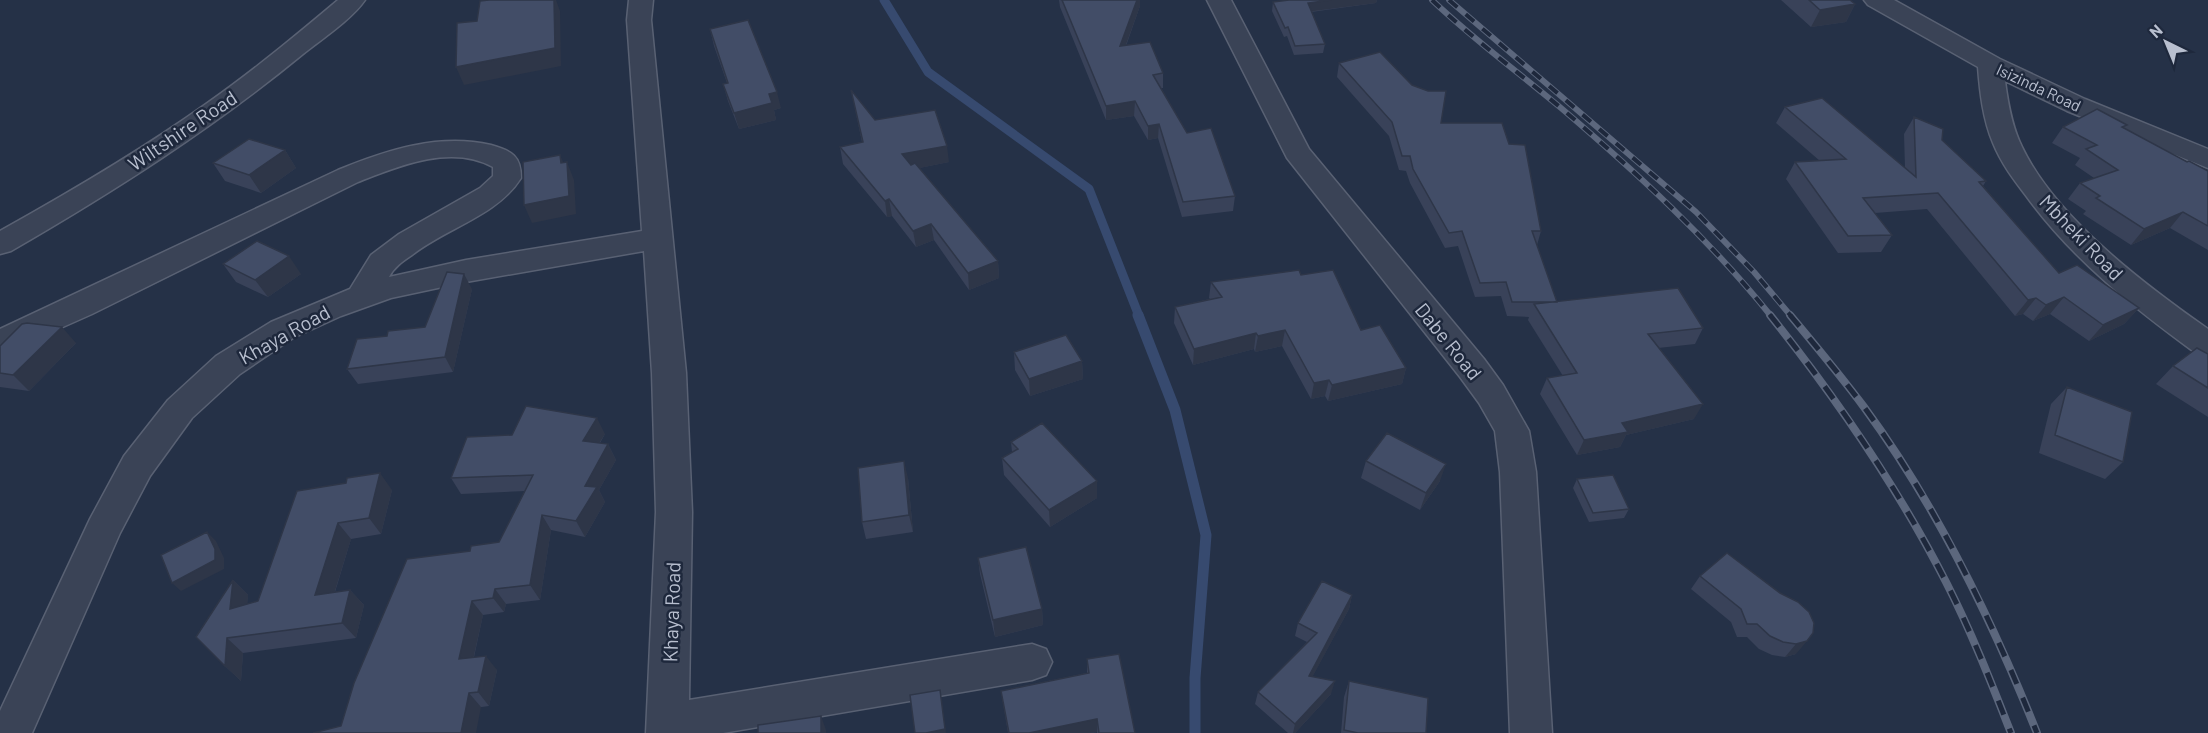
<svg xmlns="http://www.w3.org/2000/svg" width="2208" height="733" viewBox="0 0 2208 733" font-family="Barlow,sans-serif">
	<rect width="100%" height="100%" fill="#253147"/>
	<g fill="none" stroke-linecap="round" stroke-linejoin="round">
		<path stroke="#374a6f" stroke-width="9" d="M 884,0 L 928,72 L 1089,189 L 1139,316"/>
		<path stroke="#374a6f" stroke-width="11" d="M 1138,315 L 1175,410 L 1206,535 L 1195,678 L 1195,733"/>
		<g stroke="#596173" stroke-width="3">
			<path id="minor" d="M 338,0 L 365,0 C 352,19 322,39 303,54 C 212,129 113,192 11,251 L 0,254 L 0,231 C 70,192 140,151 206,104 C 252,72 295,36 338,0 Z
				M 629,0 L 653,0 L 651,20 L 686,373 L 692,512 L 689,700 L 1032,644 L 1046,649 L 1052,662 L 1046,675 L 1032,680 L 723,733 L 646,733 L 656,512 L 652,373 L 644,251 L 466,282 L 391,298 L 341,316 L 293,338 L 240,374 L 192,418 L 150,476 L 120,533 L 32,733 L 0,733 L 0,711 L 90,519 L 124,456 L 168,400 L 216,356 L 271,322 L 350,289 L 371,255 L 399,234 L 480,188 L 493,176 L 493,167 C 451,144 399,166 358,182 L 92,314 L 0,355 L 0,329 L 338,170 C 387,150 439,133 491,145 C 512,151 521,156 521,178 C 497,216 446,228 412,255 C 403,261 394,267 389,277 L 466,260 L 642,231 L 627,20 Z
				M 1207,0 L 1231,0 L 1309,149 L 1484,359 L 1503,385 L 1529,431 L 1536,472 L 1552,733 L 1510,733 L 1500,472 L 1495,431 L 1479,403 L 1460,377 L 1287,158 Z
				M 1864,0 L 1894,0 L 2000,59 L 2085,99 L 2208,149 L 2208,168 L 2067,111 L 2005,81 C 2008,104 2012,127 2022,147 C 2056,218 2145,285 2208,329 L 2208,358 L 2197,354 C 2134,308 2073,260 2027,197 C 2014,180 2001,163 1993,143 C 1983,119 1980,93 1978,67 L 1868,5 Z"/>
		</g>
		<use href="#minor" fill="#3a4356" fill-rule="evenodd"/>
		<g stroke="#5c677d" stroke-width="6">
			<path id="rail-far1" d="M 1432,0 C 1473,39 1518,72 1561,108 C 1635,171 1710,240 1771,316
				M 1449,0 L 1696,212 L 1754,272 L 1791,316"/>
		</g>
		<g stroke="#5c677d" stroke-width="8">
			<path id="rail" d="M 1770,315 C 1837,399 1897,486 1946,582 C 1971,631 1991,682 2011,733
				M 1790,315 C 1815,345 1841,376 1864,407 C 1937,506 1992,620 2037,733"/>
		</g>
		<use href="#rail-far1" stroke="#1e283c" stroke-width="4" stroke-dasharray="11" stroke-linecap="butt"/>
		<use href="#rail" stroke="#1e283c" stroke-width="5" stroke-dasharray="15" stroke-linecap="butt"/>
	</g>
	<path fill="#394259" d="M 1059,0 L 1140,6 L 1126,46 L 1163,73 L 1163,88 L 1161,88 L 1187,133 L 1235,196 L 1233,211 L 1182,217 L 1158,138 L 1148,140 L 1134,116 L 1106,120 L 1060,7 Z
		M 1289,0 L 1377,0 L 1376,3 L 1311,12 L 1325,44 L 1323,53 L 1294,55 L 1287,36 L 1284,37 L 1272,11 L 1273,2 Z
		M 1781,0 L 1850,0 L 1855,4 L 1846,22 L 1811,27 Z
		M 710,29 L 781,108 L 774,110 L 776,120 L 739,129 L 728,101 L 723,84 L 727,83 L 714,46 Z
		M 1339,63 L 1441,123 L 1509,144 L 1541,231 L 1537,245 L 1557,302 L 1703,328 L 1695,344 L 1658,348 L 1694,419 L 1626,435 L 1620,447 L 1577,455 L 1540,394 L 1547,378 L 1563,376 L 1528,320 L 1529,317 L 1507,316 L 1501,296 L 1475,297 L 1458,246 L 1445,248 L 1410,183 L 1406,171 L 1399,170 L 1389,136 L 1337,77 Z
		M 851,90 L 875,120 L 949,162 L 919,168 L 998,261 L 999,278 L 969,290 L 934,240 L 916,247 L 892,216 L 887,217 L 843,164 L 840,147 L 862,142 Z
		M 1785,107 L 1905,168 L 1904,134 L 1914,117 L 1942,140 L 1986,181 L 1983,186 L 2059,273 L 2139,308 L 2124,324 L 2089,341 L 2050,314 L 2033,321 L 2023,314 L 2015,316 L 1927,209 L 1875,213 L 1892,235 L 1881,252 L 1838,253 L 1786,179 L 1795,162 L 1820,161 L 1776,123 Z
		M 2127,125 L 2124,128 L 2187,162 L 2208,171 L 2208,250 L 2170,228 L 2131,245 L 2083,214 L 2086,211 L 2068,199 L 2080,183 L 2094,178 L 2075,165 L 2080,158 L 2052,143 L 2063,127 Z
		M 285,150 L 296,168 L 261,193 L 225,181 L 213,163 Z
		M 223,264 L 301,274 L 268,297 L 236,282 Z
		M 1301,275 L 1361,330 L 1406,368 L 1402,384 L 1328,401 L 1325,396 L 1311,399 L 1282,346 L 1255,352 L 1254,349 L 1193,365 L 1174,323 L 1175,307 L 1210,299 L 1209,298 L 1211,282 Z
		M 472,289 L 453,372 L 358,384 L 347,369 L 387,336 L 425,327 Z
		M 76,343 L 29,391 L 0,387 L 0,346 Z
		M 1014,352 L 1082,361 L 1083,379 L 1030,396 L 1015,370 Z
		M 2208,354 L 2208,417 L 2156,384 L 2173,366 Z
		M 2067,387 L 2123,462 L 2105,479 L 2039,453 L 2051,404 Z
		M 605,434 L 600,443 L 608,444 L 616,460 L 599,490 L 605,502 L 585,537 L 551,530 L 540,600 L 506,604 L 504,612 L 483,615 L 474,657 L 497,670 L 489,706 L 341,726 L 470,551 L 499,542 L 525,491 L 461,494 L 451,478 Z
		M 1011,442 L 1097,481 L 1097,498 L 1050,527 L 1004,475 L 1002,458 L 1012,452 Z
		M 1366,461 L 1440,481 L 1420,510 L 1361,478 Z
		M 908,478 L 913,532 L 866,539 L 862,522 Z
		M 1577,479 L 1629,509 L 1624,518 L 1589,522 L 1573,488 Z
		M 392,490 L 381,534 L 351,539 L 335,592 L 350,590 L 364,605 L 356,638 L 243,653 L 241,681 L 225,666 L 233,580 L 248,595 L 247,604 L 258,601 L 297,491 Z
		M 978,558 L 1042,609 L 1043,625 L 995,637 L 980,574 Z
		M 1700,576 L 1780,593 L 1798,602 L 1796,654 L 1785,657 L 1772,655 L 1759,649 L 1747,637 L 1737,637 L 1731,622 L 1691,589 Z
		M 1352,595 L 1349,609 L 1312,677 L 1331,694 L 1295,733 L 1288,733 L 1255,704 L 1258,692 L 1307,642 L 1295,636 L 1298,623 Z
		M 1087,659 L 1135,733 L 1097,733 L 1097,732 L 1090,733 L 1008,733 L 1001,691 L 1087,673 Z
		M 1349,681 L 1426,733 L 1341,733 L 1344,697 Z"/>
	<path fill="#2e3648" d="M 554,0 L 556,0 L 560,11 L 561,66 L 464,85 L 456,67 Z
		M 1137,0 L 1140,0 L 1140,6 L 1120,61 L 1120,46 Z
		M 1331,0 L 1377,0 L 1376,3 L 1306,12 L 1308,3 Z
		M 1855,4 L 1846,22 L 1811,27 L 1820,10 Z
		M 777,92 L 781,108 L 774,110 L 776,120 L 739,129 L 734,113 L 769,94 Z
		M 1135,101 L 1134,116 L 1106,120 L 1106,106 Z
		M 1159,124 L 1158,138 L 1148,140 L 1148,126 Z
		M 947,146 L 949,162 L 905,171 L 902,154 Z
		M 285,150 L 296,168 L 261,193 L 249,175 Z
		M 560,155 L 567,171 L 567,162 L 574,180 L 576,214 L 532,223 L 524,205 L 561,163 Z
		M 889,199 L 892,216 L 887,217 L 885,201 Z
		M 2183,212 L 2170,228 L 2131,245 L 2144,229 Z
		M 931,224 L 934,240 L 916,247 L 913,231 Z
		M 289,256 L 301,274 L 268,297 L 255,280 Z
		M 998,261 L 999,278 L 969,290 L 968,273 Z
		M 464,274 L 472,289 L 453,372 L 445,357 Z
		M 2064,297 L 2050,314 L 2033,321 L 2046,305 Z
		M 2036,298 L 2023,314 L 2015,316 L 2028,300 Z
		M 2139,308 L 2124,324 L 2089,341 L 2103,325 Z
		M 62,327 L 76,343 L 29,391 L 13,375 Z
		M 1285,330 L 1282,346 L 1255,352 L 1258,336 Z
		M 1256,333 L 1254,349 L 1193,365 L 1194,349 Z
		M 1082,361 L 1083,379 L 1030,396 L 1029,379 Z
		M 1406,368 L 1402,384 L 1328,401 L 1332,385 Z
		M 1329,380 L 1325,396 L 1311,399 L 1314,383 Z
		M 1703,404 L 1694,419 L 1626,435 L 1620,447 L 1577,455 L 1584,440 L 1622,423 Z
		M 597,418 L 605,434 L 591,456 L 583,441 Z
		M 608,444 L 616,460 L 599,490 L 605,502 L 585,537 L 576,521 L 585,486 Z
		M 904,461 L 908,478 L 913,532 L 909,515 Z
		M 1446,464 L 1440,481 L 1420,510 L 1426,493 Z
		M 380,473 L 392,490 L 381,534 L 369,518 Z
		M 1097,481 L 1097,498 L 1050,527 L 1049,510 Z
		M 542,515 L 551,530 L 540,600 L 530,585 Z
		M 338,523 L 351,539 L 329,610 L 315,595 Z
		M 207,532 L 216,541 L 224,558 L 224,569 L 181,591 L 172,583 Z
		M 233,580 L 248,595 L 246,624 L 230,609 Z
		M 495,589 L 506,604 L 504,612 L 493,598 Z
		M 350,590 L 364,605 L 356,638 L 342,623 Z
		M 1352,595 L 1349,609 L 1306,689 L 1309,676 Z
		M 472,601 L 483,615 L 470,673 L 459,659 Z
		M 1042,609 L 1043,625 L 995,637 L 993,620 Z
		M 227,638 L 243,653 L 241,681 L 225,666 Z
		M 1807,641 L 1796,654 L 1785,657 L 1796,644 Z
		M 486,656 L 497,670 L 489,706 L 478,692 Z
		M 1335,681 L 1331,694 L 1295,733 L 1293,733 L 1295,724 Z
		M 940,690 L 946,733 L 926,733 Z
		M 469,693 L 481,707 L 476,733 L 461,733 Z
		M 821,716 L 826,730 L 826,733 L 821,733 Z
		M 1097,719 L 1097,732 L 1090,733 L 1029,733 Z"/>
	<path fill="#424d67" stroke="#2e3648" stroke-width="1.5" d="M 489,0 L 554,0 L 555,48 L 456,67 L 457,23 L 477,21 L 480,1 Z
		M 1062,0 L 1137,0 L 1120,46 L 1150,42 L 1163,73 L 1153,75 L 1187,133 L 1211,128 L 1235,196 L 1183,202 L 1159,124 L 1148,126 L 1135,101 L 1106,106 Z
		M 1289,0 L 1331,0 L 1308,3 L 1325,44 L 1295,46 L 1288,27 L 1285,28 L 1273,2 Z
		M 1809,0 L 1850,0 L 1855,4 L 1820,10 Z
		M 748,20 L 777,92 L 769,94 L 772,103 L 734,113 L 723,84 L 728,83 L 710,29 Z
		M 1380,52 L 1412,85 L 1428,91 L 1446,91 L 1441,123 L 1502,123 L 1509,144 L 1525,145 L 1541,231 L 1532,231 L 1557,302 L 1512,302 L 1506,282 L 1480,283 L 1462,231 L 1449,233 L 1413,169 L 1410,156 L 1402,156 L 1392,122 L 1339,63 Z
		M 851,90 L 875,120 L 935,110 L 947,146 L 902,154 L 911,165 L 915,163 L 998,261 L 968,273 L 931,224 L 913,231 L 889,199 L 885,201 L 840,147 L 863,142 Z
		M 1822,98 L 1916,177 L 1914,117 L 1943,129 L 1942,140 L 1986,181 L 1979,182 L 2059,273 L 2077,265 L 2139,308 L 2103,325 L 2064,297 L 2046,305 L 2036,298 L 2028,300 L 1938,193 L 1863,198 L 1892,235 L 1848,236 L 1795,162 L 1846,159 L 1785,107 Z
		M 2097,109 L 2127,125 L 2122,127 L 2187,162 L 2189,161 L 2208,171 L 2208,226 L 2183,212 L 2144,229 L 2096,198 L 2100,196 L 2080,183 L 2118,170 L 2086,149 L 2097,145 L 2063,127 Z
		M 249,139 L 285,150 L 249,175 L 213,163 Z
		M 560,155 L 561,163 L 567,162 L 569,196 L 524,205 L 523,162 Z
		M 257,241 L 289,256 L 255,280 L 223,264 Z
		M 1299,270 L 1301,275 L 1333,270 L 1361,330 L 1380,325 L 1406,368 L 1332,385 L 1329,380 L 1314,383 L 1285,330 L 1258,336 L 1256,333 L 1194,349 L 1175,307 L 1222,297 L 1211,282 Z
		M 447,272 L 464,274 L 445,357 L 347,369 L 357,339 L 387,336 L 388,331 L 425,327 Z
		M 1678,288 L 1703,328 L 1648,334 L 1703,404 L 1622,423 L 1628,432 L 1584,440 L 1547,378 L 1577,373 L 1534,304 Z
		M 27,323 L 62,327 L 13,375 L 0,373 L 0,346 L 22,324 Z
		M 1066,335 L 1082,361 L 1029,379 L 1014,352 Z
		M 2197,348 L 2208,354 L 2208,388 L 2173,366 Z
		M 2067,387 L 2132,412 L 2123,462 L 2055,435 Z
		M 526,406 L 597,418 L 583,441 L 608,444 L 585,486 L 597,487 L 576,521 L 542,515 L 530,585 L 495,589 L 493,598 L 472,601 L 459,659 L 486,656 L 478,692 L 469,693 L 461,733 L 313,733 L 341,726 L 354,683 L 407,559 L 470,551 L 471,546 L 499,542 L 533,475 L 451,478 L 467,437 L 512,435 Z
		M 1042,423 L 1097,481 L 1049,510 L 1002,458 L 1018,449 L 1011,442 Z
		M 1387,433 L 1446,464 L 1426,493 L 1366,461 Z
		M 904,461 L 909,515 L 862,522 L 858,468 Z
		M 380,473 L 369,518 L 338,523 L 315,595 L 350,590 L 342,623 L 227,638 L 225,666 L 196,637 L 233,580 L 230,609 L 258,601 L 297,491 L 346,483 L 347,478 Z
		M 1613,475 L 1629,509 L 1593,513 L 1577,479 Z
		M 207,532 L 215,549 L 215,560 L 172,583 L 161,555 Z
		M 1026,547 L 1042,609 L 993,620 L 978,558 Z
		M 1727,553 L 1780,593 L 1798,602 L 1809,612 L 1814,623 L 1813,633 L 1807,641 L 1796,644 L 1783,642 L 1770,636 L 1757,624 L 1747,624 L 1741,609 L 1700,576 Z
		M 1322,581 L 1352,595 L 1309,676 L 1335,681 L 1295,724 L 1258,692 L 1317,633 L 1298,623 Z
		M 1119,654 L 1135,733 L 1099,733 L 1097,719 L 1029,733 L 1009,733 L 1001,691 L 1089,673 L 1087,659 Z
		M 1349,681 L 1428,698 L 1426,733 L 1358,733 L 1344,730 Z
		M 940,690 L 945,729 L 926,733 L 915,733 L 910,695 Z
		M 821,716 L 821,733 L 758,733 L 758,725 Z"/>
	<g text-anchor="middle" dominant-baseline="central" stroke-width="5" stroke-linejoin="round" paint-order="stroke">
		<g font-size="16" fill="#b8bfcf" stroke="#1e283c">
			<text transform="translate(2039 87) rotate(25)">Isizinda Road</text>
		</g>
		<g font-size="20" fill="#b8bfcf" stroke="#1e283c">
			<text transform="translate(182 130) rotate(-34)">Wiltshire Road</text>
			<text transform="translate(2082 237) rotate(46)">Mbheki Road</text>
			<text transform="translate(284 334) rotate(-29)">Khaya Road</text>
			<text transform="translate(1449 341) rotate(51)">Dabe Road</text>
			<text transform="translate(671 612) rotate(-88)">Khaya Road</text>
		</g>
	</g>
	<g transform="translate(2166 42) rotate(317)" stroke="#1e283c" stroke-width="4.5" paint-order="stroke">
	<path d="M0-4.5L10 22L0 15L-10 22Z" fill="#b8bfcf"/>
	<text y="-9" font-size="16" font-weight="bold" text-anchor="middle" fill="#b8bfcf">N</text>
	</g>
</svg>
